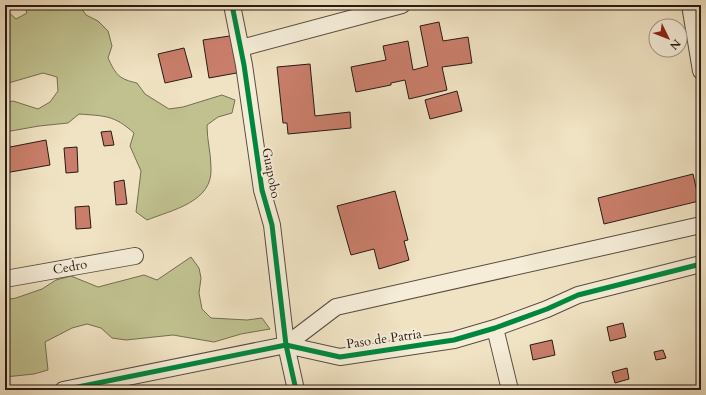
<svg xmlns="http://www.w3.org/2000/svg" width="706" height="395" viewBox="0 0 706 395" font-family="Cardo,serif">
	<rect width="100%" height="100%" fill="#f0e3c3"/>
	<filter id="stains"><feTurbulence type="fractalNoise" baseFrequency=".005" numOctaves="4"/><feColorMatrix values="0 0 0 0 .2 0 0 0 0 .09 0 0 0 0 .02 0 0 0 .5 -.17"/></filter>
	<radialGradient id="worn" r=".72"><stop offset=".6" stop-color="#630" stop-opacity="0"/><stop offset="1" stop-color="#630" stop-opacity=".3"/></radialGradient>
	<path fill="#c0c18f" stroke="#746e52" d="M 24,5 L 79,5 L 86,15 L 98,21 L 108,31 L 112,46 L 108,58 C 116,75 119,79 137,83 L 145,94 L 169,109 L 183,107 L 222,95 L 235,100 L 232,113 L 218,117 L 207,125 C 207,141 211,153 211,168 C 213,202 172,210 147,220 L 136,212 L 141,171 L 130,146 L 134,133 C 114,115 105,116 79,114 L 68,123 L 39,126 L 5,132 L 5,103 L 13,101 L 38,109 L 50,102 L 58,91 L 57,77 L 43,73 L 5,84 L 5,9 L 16,19 L 27,13 Z
		M 191,257 L 199,268 L 201,278 L 199,293 L 202,309 L 211,318 L 247,320 L 262,318 L 270,329 L 241,334 L 214,342 L 173,335 L 126,340 L 112,338 L 101,328 L 87,324 L 72,328 L 45,342 L 48,370 L 34,374 L 5,377 L 5,300 L 16,298 L 42,289 L 56,280 L 71,276 L 98,287 L 144,275 L 157,280 Z"/>
	<path fill="#c97e6b" stroke="#281a15" d="M 439,22 L 443,41 L 468,37 L 472,63 L 442,67 L 447,90 L 409,99 L 405,80 L 391,83 L 391,85 L 356,92 L 351,67 L 386,60 L 383,46 L 408,41 L 413,70 L 428,66 L 420,26 Z
		M 236,35 L 242,72 L 209,78 L 203,40 Z
		M 184,48 L 192,77 L 165,83 L 158,54 Z
		M 310,64 L 315,116 L 350,112 L 351,128 L 288,134 L 287,123 L 283,123 L 277,67 Z
		M 457,91 L 462,111 L 430,119 L 425,100 Z
		M 111,131 L 114,145 L 104,146 L 101,132 Z
		M 46,140 L 50,165 L 5,173 L 5,148 Z
		M 77,147 L 78,172 L 66,173 L 64,148 Z
		M 693,174 L 699,201 L 604,224 L 598,198 Z
		M 124,180 L 127,204 L 116,205 L 114,182 Z
		M 395,191 L 408,240 L 404,241 L 409,260 L 379,269 L 374,249 L 351,255 L 337,206 Z
		M 89,206 L 91,228 L 76,229 L 75,207 Z
		M 623,323 L 626,337 L 610,341 L 607,327 Z
		M 552,340 L 555,355 L 533,360 L 530,345 Z
		M 663,350 L 666,358 L 656,360 L 654,352 Z
		M 627,368 L 629,379 L 615,383 L 612,372 Z"/>
	<g fill="none" stroke-linecap="round" stroke-linejoin="round">
		<g stroke="#5a4c40" stroke-width="18">
			<path id="minor" d="M 232,5 L 244,65 L 262,190 L 272,225 L 286,345 L 296,390
				M 690,5 L 701,71
				M 241,48 L 402,5
				M 5,279 L 135,256
				M 495,328 L 510,390
				M 286,345 L 336,307 L 701,225
				M 63,390 L 286,345 L 340,357 L 454,340 L 495,328 L 547,309 L 578,295 L 701,264"/>
		</g>
		<use href="#minor" stroke="#f5edd8" stroke-width="16"/>
		<g stroke="#f5edd8" stroke-width="8">
			<path id="cycleway" d="M 232,5 L 244,65 L 262,190 L 272,225 L 286,345 L 296,390
				M 63,390 L 286,345 L 340,357 L 454,340 L 495,328 L 547,309 L 578,295 L 701,264"/>
		</g>
		<use href="#cycleway" stroke="#00873e" stroke-width="5"/>
	</g>
	<g text-anchor="middle" dominant-baseline="central" stroke-width="4" stroke-linejoin="round" paint-order="stroke">
		<g font-size="13" fill="#281a15" stroke="#f5edd8">
			<text transform="translate(271 173) rotate(79)">Guapobo</text>
			<text transform="translate(70 267) rotate(-10)">Cedro</text>
			<text transform="translate(384 339) rotate(-8)">Paso de Patria</text>
		</g>
	</g>
	<rect width="706" height="395" fill="none" stroke="#f0e3c3" stroke-width="20"/>
	<rect x="6" y="6" width="694" height="383" fill="none" stroke="#281a15" stroke-width="2"/>
	<rect x="10" y="10" width="686" height="375" fill="none" stroke="#281a15"/>
	<g transform="translate(668 38) rotate(133)"><circle r="19" fill="#f5edd8" stroke="#a3998a"/>
	<path d="M0-3L7 15L0 10L-7 15Z" fill="#8f2418"/>
	<text y="-6" font-size="11" font-weight="bold" text-anchor="middle" fill="#281a15">N</text>
	</g>
	<rect width="100%" height="100%" filter="url(#stains)"/>
	<rect width="100%" height="100%" fill="url(#worn)"/>
</svg>
